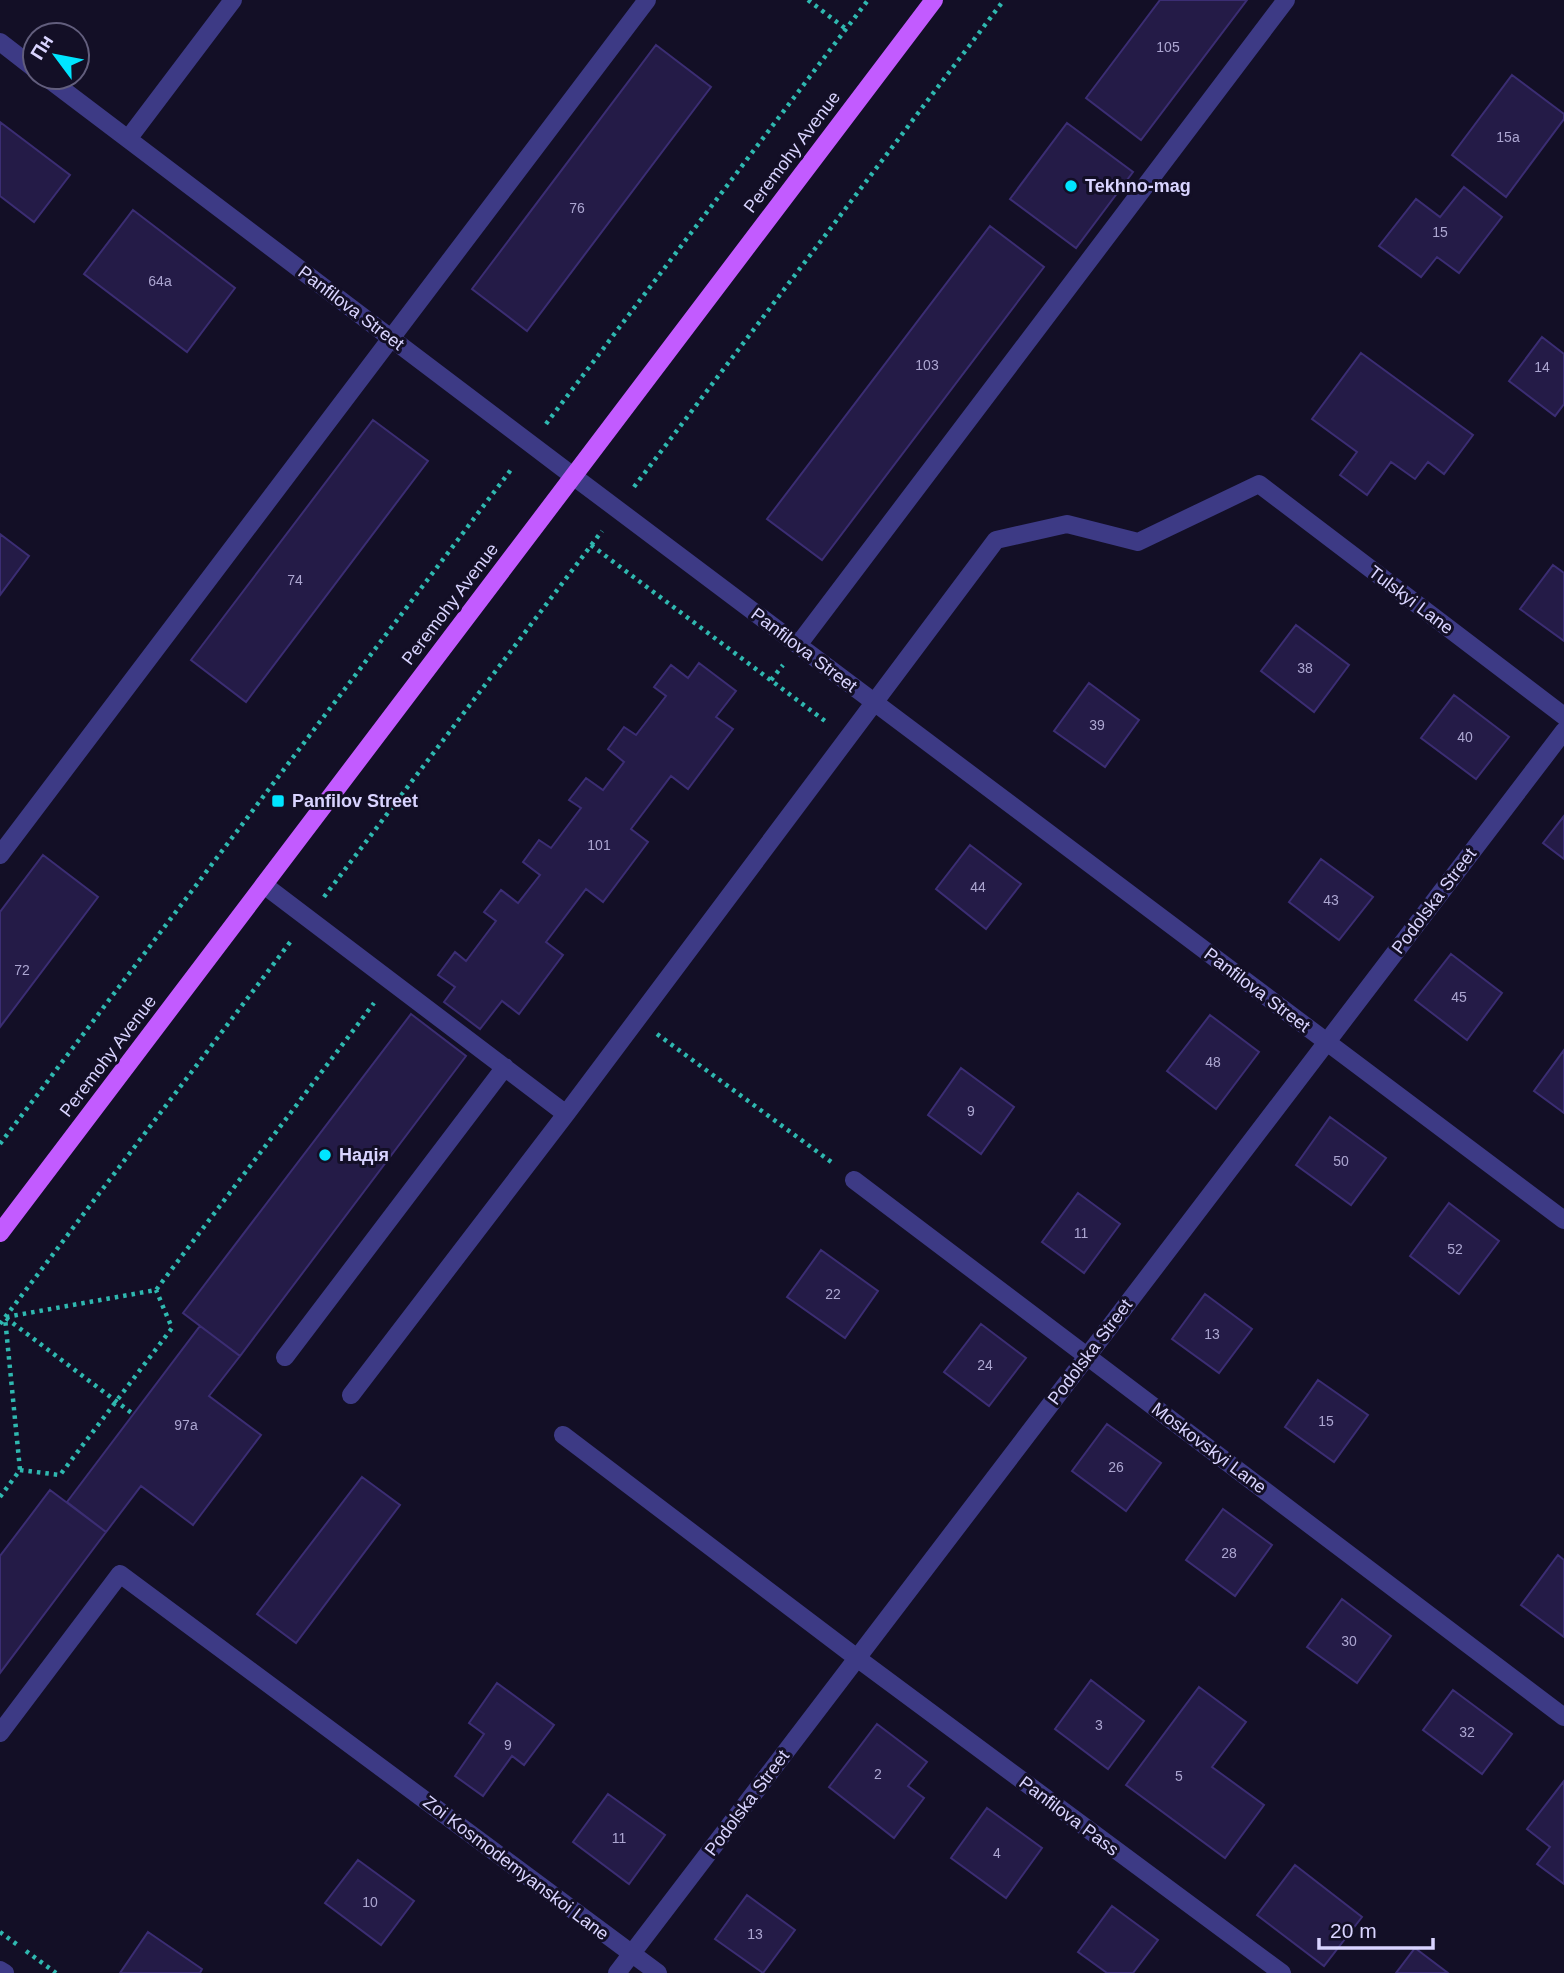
<svg xmlns="http://www.w3.org/2000/svg" width="1564" height="1973" viewBox="0 0 1564 1973" font-family="Helvetica,sans-serif">
	<rect width="100%" height="100%" fill="#130f26"/>
	<path fill="#241b47" stroke="#3b2d73" stroke-width="2" d="M 1160,0 L 1247,0 L 1141,140 L 1086,98 Z
		M 656,45 L 711,87 L 527,331 L 472,289 Z
		M 1512,75 L 1564,114 L 1564,119 L 1506,197 L 1452,155 Z
		M 0,122 L 70,175 L 34,222 L 0,196 Z
		M 1067,123 L 1133,172 L 1076,248 L 1010,199 Z
		M 1464,187 L 1502,217 L 1459,273 L 1437,257 L 1421,277 L 1379,246 L 1416,199 L 1440,217 Z
		M 133,210 L 235,288 L 187,352 L 84,274 Z
		M 990,226 L 1044,267 L 822,560 L 767,519 Z
		M 1542,337 L 1564,354 L 1564,404 L 1555,416 L 1509,381 Z
		M 1361,353 L 1473,435 L 1444,474 L 1428,462 L 1415,479 L 1391,462 L 1367,495 L 1340,475 L 1357,452 L 1312,419 Z
		M 373,420 L 428,461 L 246,702 L 191,660 Z
		M 0,534 L 29,556 L 0,595 Z
		M 1553,565 L 1564,573 L 1564,641 L 1520,609 Z
		M 1296,625 L 1349,665 L 1314,712 L 1261,671 Z
		M 699,663 L 736,691 L 716,717 L 733,729 L 688,789 L 671,776 L 631,829 L 648,842 L 603,902 L 586,889 L 546,942 L 563,955 L 519,1014 L 502,1001 L 480,1029 L 444,1002 L 455,987 L 438,975 L 455,952 L 466,961 L 496,921 L 484,912 L 501,890 L 518,903 L 540,875 L 523,862 L 539,840 L 551,848 L 581,808 L 569,800 L 586,778 L 603,790 L 624,762 L 608,749 L 624,727 L 636,735 L 666,696 L 654,687 L 671,665 L 688,678 Z
		M 1089,683 L 1139,720 L 1105,767 L 1054,731 Z
		M 1454,695 L 1509,737 L 1476,779 L 1421,738 Z
		M 1564,816 L 1564,859 L 1543,843 Z
		M 970,845 L 1021,884 L 986,929 L 936,889 Z
		M 43,855 L 98,897 L 0,1027 L 0,912 Z
		M 1321,859 L 1373,897 L 1339,940 L 1289,902 Z
		M 1451,954 L 1502,993 L 1467,1040 L 1415,1000 Z
		M 411,1014 L 466,1056 L 240,1356 L 183,1313 Z
		M 1210,1015 L 1259,1052 L 1216,1109 L 1167,1071 Z
		M 1564,1050 L 1564,1113 L 1534,1091 Z
		M 961,1068 L 1014,1107 L 981,1154 L 928,1115 Z
		M 1330,1117 L 1386,1158 L 1351,1205 L 1296,1165 Z
		M 1078,1193 L 1120,1224 L 1084,1273 L 1042,1242 Z
		M 1449,1203 L 1499,1241 L 1459,1294 L 1410,1256 Z
		M 821,1250 L 878,1291 L 845,1338 L 787,1297 Z
		M 1205,1294 L 1252,1329 L 1219,1373 L 1172,1339 Z
		M 981,1324 L 1026,1358 L 989,1406 L 944,1372 Z
		M 200,1326 L 240,1356 L 209,1396 L 261,1435 L 193,1525 L 141,1486 L 106,1532 L 67,1502 Z
		M 1318,1380 L 1368,1415 L 1334,1462 L 1285,1427 Z
		M 1107,1424 L 1161,1463 L 1126,1511 L 1072,1471 Z
		M 362,1477 L 400,1505 L 296,1643 L 257,1614 Z
		M 50,1490 L 106,1532 L 0,1673 L 0,1556 Z
		M 1223,1509 L 1272,1545 L 1235,1596 L 1186,1560 Z
		M 1558,1555 L 1564,1560 L 1564,1637 L 1521,1605 Z
		M 1342,1599 L 1391,1636 L 1357,1683 L 1307,1647 Z
		M 1091,1680 L 1144,1721 L 1108,1769 L 1055,1729 Z
		M 497,1683 L 554,1725 L 524,1765 L 512,1756 L 483,1796 L 455,1776 L 484,1734 L 469,1723 Z
		M 1199,1687 L 1246,1722 L 1212,1767 L 1264,1805 L 1225,1858 L 1126,1785 Z
		M 1453,1690 L 1512,1734 L 1482,1774 L 1423,1730 Z
		M 877,1724 L 927,1762 L 908,1786 L 924,1798 L 894,1838 L 829,1787 Z
		M 1564,1781 L 1564,1884 L 1537,1864 L 1550,1847 L 1527,1829 Z
		M 608,1794 L 665,1835 L 629,1884 L 573,1842 Z
		M 987,1808 L 1042,1848 L 1006,1898 L 951,1858 Z
		M 358,1860 L 414,1901 L 381,1945 L 325,1903 Z
		M 1295,1865 L 1362,1917 L 1324,1966 L 1257,1915 Z
		M 747,1895 L 795,1930 L 763,1973 L 715,1939 Z
		M 1112,1906 L 1158,1940 L 1133,1973 L 1107,1973 L 1078,1952 Z
		M 148,1932 L 202,1969 L 200,1973 L 120,1973 Z
		M 1415,1948 L 1448,1973 L 1396,1973 Z"/>
	<g fill="none" stroke-linecap="round" stroke-linejoin="round">
		<path stroke="#2fb8b0" stroke-width="4.5" stroke-dasharray="3.5 5" stroke-linecap="butt" d="M 808,0 L 846,29
			M 546,424 L 868,0
			M 634,487 L 1004,0
			M 591,545 L 825,721
			M 771,680 L 783,665
			M 324,897 L 602,531
			M 657,1034 L 834,1164
			M 0,1144 L 513,467
			M 6,1317 L 156,1290 L 374,1003
			M 6,1318 L 133,1414
			M 0,1324 L 291,941
			M 20,1470 L 60,1475 L 172,1328 L 156,1290
			M 0,1497 L 20,1470 L 5,1318
			M 0,1932 L 19,1946
			M 26,1951 L 56,1973"/>
		<path stroke="#3d3a85" stroke-width="18" d="M 0,42 L 35,69
			M 46,77 L 573,476 L 1564,1220
			M 128,139 L 233,0
			M 798,645 L 1286,0
			M 0,855 L 647,0
			M 264,885 L 566,1114
			M 854,1180 L 1564,1717
			M 285,1357 L 505,1067
			M 351,1395 L 566,1114 L 996,540 L 1067,524 L 1138,542 L 1259,484 L 1564,716
			M 563,1435 L 857,1658 L 1282,1973
			M 0,1733 L 120,1574 L 658,1973
			M 0,1970 L 5,1973
			M 617,1973 L 1564,731"/>
		<path stroke="#c25bff" stroke-width="18" d="M 0,1233 L 934,0"/>
	</g>
	<g fill="#00e5ff" stroke="#130f26" stroke-width="2.5">
		<circle cx="1071" cy="186" r="7"/>
		<rect x="271" y="794" width="14" height="14" rx="3.5"/>
		<circle cx="325" cy="1155" r="7"/>
	</g>
	<g text-anchor="middle" dominant-baseline="central" stroke-width="6" stroke-linejoin="round" paint-order="stroke">
		<g font-size="14" fill="#aca6d1">
			<text x="1168" y="47">105</text>
			<text x="1508" y="137">15а</text>
			<text x="577" y="208">76</text>
			<text x="1440" y="232">15</text>
			<text x="160" y="281">64а</text>
			<text x="927" y="365">103</text>
			<text x="1542" y="367">14</text>
			<text x="295" y="580">74</text>
			<text x="1305" y="668">38</text>
			<text x="1097" y="725">39</text>
			<text x="1465" y="737">40</text>
			<text x="599" y="845">101</text>
			<text x="978" y="887">44</text>
			<text x="1331" y="900">43</text>
			<text x="22" y="970">72</text>
			<text x="1459" y="997">45</text>
			<text x="1213" y="1062">48</text>
			<text x="971" y="1111">9</text>
			<text x="1341" y="1161">50</text>
			<text x="1081" y="1233">11</text>
			<text x="1455" y="1249">52</text>
			<text x="833" y="1294">22</text>
			<text x="1212" y="1334">13</text>
			<text x="985" y="1365">24</text>
			<text x="1326" y="1421">15</text>
			<text x="186" y="1425">97а</text>
			<text x="1116" y="1467">26</text>
			<text x="1229" y="1553">28</text>
			<text x="1349" y="1641">30</text>
			<text x="1099" y="1725">3</text>
			<text x="1467" y="1732">32</text>
			<text x="508" y="1745">9</text>
			<text x="878" y="1774">2</text>
			<text x="1179" y="1776">5</text>
			<text x="619" y="1838">11</text>
			<text x="997" y="1853">4</text>
			<text x="370" y="1902">10</text>
			<text x="755" y="1934">13</text>
		</g>
		<g font-size="18" fill="#d9d4ff" stroke="#130f26">
			<text transform="translate(792 152) rotate(-53)">Peremohy Avenue</text>
			<text transform="translate(351 308) rotate(37)">Panfilova Street</text>
			<text transform="translate(1411 600) rotate(37)">Tulskyi Lane</text>
			<text transform="translate(450 604) rotate(-53)">Peremohy Avenue</text>
			<text transform="translate(804 650) rotate(37)">Panfilova Street</text>
			<text transform="translate(1434 901) rotate(-53)">Podolska Street</text>
			<text transform="translate(1257 990) rotate(37)">Panfilova Street</text>
			<text transform="translate(108 1056) rotate(-53)">Peremohy Avenue</text>
			<text transform="translate(1090 1352) rotate(-53)">Podolska Street</text>
			<text transform="translate(1209 1448) rotate(37)">Moskovskyi Lane</text>
			<text transform="translate(747 1803) rotate(-53)">Podolska Street</text>
			<text transform="translate(1069 1816) rotate(37)">Panfilova Pass</text>
			<text transform="translate(516 1868) rotate(37)">Zoi Kosmodemyanskoi Lane</text>
		</g>
		<g font-size="18" font-weight="bold" fill="#d9d4ff" stroke="#130f26" text-anchor="start">
			<text x="1085" y="186">Tekhno-mag</text>
			<text x="292" y="801">Panfilov Street</text>
			<text x="339" y="1155">Надiя</text>
		</g>
	</g>
	<g transform="translate(56 56) rotate(302)"><circle r="33" fill="#130f26" stroke="#625e7d" stroke-width="2"/>
	<path d="M0-5L12 26L0 18L-12 26Z" fill="#00e5ff"/>
	<text y="-10" font-size="19" font-weight="bold" text-anchor="middle" fill="#d9d4ff">Пн</text>
	</g>
	<path d="M1319 1938v10h114v-10" fill="none" stroke="#d9d4ff" stroke-width="3.5"/>
	<text x="1330" y="1938" font-size="21" fill="#d9d4ff" stroke="#130f26" stroke-width="5" paint-order="stroke">20 m</text>
</svg>
